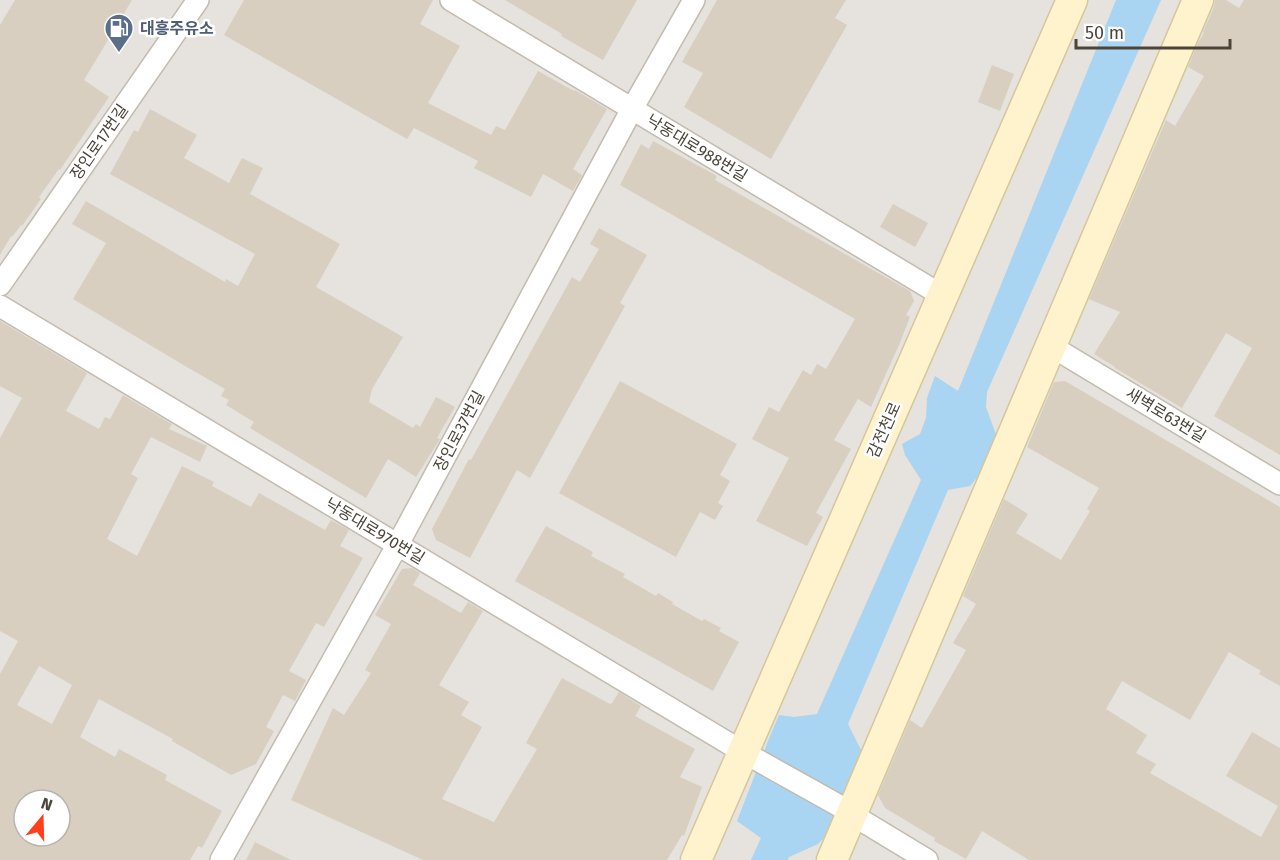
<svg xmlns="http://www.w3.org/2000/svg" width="1280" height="860" viewBox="0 0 1280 860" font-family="'Fira Sans','Noto Sans KR',sans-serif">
	<rect width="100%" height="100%" fill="#f6f3ec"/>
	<path fill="#e6e2dd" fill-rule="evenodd" d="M 0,0 L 1280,0 L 1280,860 L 0,860 ZM 24,800 L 60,800 L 60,836 L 24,836 Z"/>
	<path fill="#a9d4f2" d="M 1116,0 L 1161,0 L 987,392 L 986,407 L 998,440 L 995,456 L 970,486 L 948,490 L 848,724 L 865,758 L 830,831 L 818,844 L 789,857 L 788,860 L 751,860 L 761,838 L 737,821 L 768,741 L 779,715 L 794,717 L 817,714 L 921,480 L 905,455 L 902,444 L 920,434 L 926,418 L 927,398 L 935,376 L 958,391 Z"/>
	<path fill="#d8cfc1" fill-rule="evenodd" d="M 15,0 L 132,0 L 84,80 L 109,97 L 60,170 L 59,169 L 39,197 L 41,199 L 22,226 L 21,225 L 12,237 L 11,236 L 0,255 L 0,25 Z
		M 244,0 L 433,0 L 420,24 L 460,46 L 428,103 L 491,135 L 496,126 L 505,130 L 538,71 L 574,91 L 575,90 L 607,109 L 573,169 L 582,175 L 573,191 L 543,174 L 531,197 L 474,168 L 478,161 L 414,128 L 407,139 L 224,35 Z
		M 505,0 L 637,0 L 603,60 L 561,36 L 562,34 Z
		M 717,0 L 846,0 L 835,18 L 847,25 L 771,159 L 684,107 L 703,73 L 682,62 Z
		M 1215,0 L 1226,0 L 1239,8 L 1244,0 L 1280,0 L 1280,455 L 1214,416 L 1252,348 L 1226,333 L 1182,408 L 1115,368 L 1115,367 L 1094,354 L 1120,312 L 1089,299 L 1166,120 L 1175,126 L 1204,76 L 1188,67 L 1198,43 L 1204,33 L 1203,32 L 1214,7 Z
		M 992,65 L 1014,74 L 1000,111 L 978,102 Z
		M 150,109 L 197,135 L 184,158 L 229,183 L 242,158 L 263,168 L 250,194 L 340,244 L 316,287 L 403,337 L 372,389 L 369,402 L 413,428 L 416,424 L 420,427 L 436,397 L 455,407 L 437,438 L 440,439 L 416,477 L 388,459 L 366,498 L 250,428 L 254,422 L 226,405 L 229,400 L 221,396 L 225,389 L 180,363 L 73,299 L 106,243 L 72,224 L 86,201 L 225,282 L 226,279 L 238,286 L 255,254 L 110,174 L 134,130 L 138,132 Z
		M 653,141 L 717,176 L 715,180 L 910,291 L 914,301 L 906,315 L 910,317 L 899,345 L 871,407 L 858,399 L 834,440 L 851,449 L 816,513 L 823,517 L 807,546 L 756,521 L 789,458 L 752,439 L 769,407 L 779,412 L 803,370 L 811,375 L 817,364 L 826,369 L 855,319 L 620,185 L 641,144 L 649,149 Z
		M 893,204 L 928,223 L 915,247 L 880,227 Z
		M 599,228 L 647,255 L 620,303 L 625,306 L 530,478 L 517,470 L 470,558 L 436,540 L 432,529 L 469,459 L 471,460 L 572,277 L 580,282 L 599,249 L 590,244 Z
		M 0,321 L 87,373 L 66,411 L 99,429 L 105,417 L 110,419 L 123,395 L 172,424 L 169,429 L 207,446 L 200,462 L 151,437 L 131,474 L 138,478 L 107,539 L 137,556 L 182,466 L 214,482 L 212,486 L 251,507 L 259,493 L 325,530 L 331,520 L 349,530 L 340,546 L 363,558 L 324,627 L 316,623 L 289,671 L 306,680 L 295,701 L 283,695 L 266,727 L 274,731 L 256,764 L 231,775 L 172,741 L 173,739 L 99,699 L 80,737 L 115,757 L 119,749 L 167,775 L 165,780 L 222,811 L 202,848 L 198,846 L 190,860 L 0,860 L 0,674 L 18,641 L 0,631 L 0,438 L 22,398 L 0,386 ZM 39,666 L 72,685 L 52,724 L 17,705 ZM 24,800 L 60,800 L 60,836 L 24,836 Z
		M 620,381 L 737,444 L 720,475 L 730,481 L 718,503 L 723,506 L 715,520 L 700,512 L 676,557 L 559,493 Z
		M 1065,381 L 1280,507 L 1280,686 L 1259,674 L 1261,671 L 1229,652 L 1190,720 L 1122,681 L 1106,709 L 1147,735 L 1136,753 L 1156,764 L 1150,773 L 1261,837 L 1278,806 L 1226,776 L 1252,732 L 1280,748 L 1280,860 L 1029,860 L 982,831 L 966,859 L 934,841 L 935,838 L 885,808 L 878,795 L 910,720 L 922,728 L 966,650 L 953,643 L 976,604 L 963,596 L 1004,499 L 1028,514 L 1016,533 L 1061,560 L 1090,511 L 1087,509 L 1099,488 L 1027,447 L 1054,382 Z
		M 546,526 L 593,552 L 591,556 L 625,574 L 623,577 L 656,596 L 658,593 L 673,602 L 672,604 L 702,621 L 704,619 L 721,628 L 719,631 L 739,642 L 713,691 L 515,581 Z
		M 412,568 L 420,573 L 413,585 L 461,613 L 468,602 L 483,611 L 439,685 L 469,702 L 461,715 L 482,727 L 442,799 L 494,822 L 537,749 L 526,743 L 562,678 L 610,704 L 612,703 L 619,692 L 641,706 L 635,716 L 695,749 L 680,777 L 702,787 L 684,836 L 682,835 L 667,860 L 423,860 L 291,800 L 333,708 L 344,715 L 371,673 L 365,670 L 391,624 L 375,615 L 402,569 Z
		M 255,842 L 291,860 L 246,860 Z"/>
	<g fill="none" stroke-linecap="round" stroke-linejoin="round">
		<g stroke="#c2bbae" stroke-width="24">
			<path id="street" d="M 451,0 L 943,296
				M 0,285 L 198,0
				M 0,306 L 743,752 L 845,809 L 851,814 L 927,860
				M 1051,346 L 1280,484
				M 221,860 L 398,544 L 632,109 L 694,0"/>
		</g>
		<g stroke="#d6c79b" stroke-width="33">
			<path id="secondary" d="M 696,860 L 1072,0
				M 832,860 L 1198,0"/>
		</g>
		<use href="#street" stroke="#fff" stroke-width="21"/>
		<use href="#secondary" stroke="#fff3cd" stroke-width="30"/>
	</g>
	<defs>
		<g id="fuel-pin" transform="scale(1.5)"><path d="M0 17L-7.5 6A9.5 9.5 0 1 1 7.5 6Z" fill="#5c6f8a" stroke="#fff"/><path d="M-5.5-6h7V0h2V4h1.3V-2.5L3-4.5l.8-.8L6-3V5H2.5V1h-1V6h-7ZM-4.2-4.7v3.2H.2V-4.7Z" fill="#fff"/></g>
	</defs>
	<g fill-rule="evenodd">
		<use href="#fuel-pin" x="119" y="28"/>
	</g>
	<g text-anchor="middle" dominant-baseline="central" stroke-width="5" stroke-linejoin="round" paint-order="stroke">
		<g font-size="16" font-weight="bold" fill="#4e5e75" stroke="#fff" text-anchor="start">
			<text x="140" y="28">대흥주유소</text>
		</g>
		<g font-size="16" fill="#4b4439" stroke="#fff">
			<text transform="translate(99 142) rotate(-55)">장인로17번길</text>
			<text transform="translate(697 148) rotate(31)">낙동대로988번길</text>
			<text transform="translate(1166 415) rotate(31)">새벽로63번길</text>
			<text transform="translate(884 430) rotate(-66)">감전천로</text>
			<text transform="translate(459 431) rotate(-62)">장인로37번길</text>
			<text transform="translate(375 531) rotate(31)">낙동대로970번길</text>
		</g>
	</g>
	<g transform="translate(42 818) rotate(19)"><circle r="28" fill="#ffffff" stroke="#b7b4b0" stroke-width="1.5"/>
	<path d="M0-4.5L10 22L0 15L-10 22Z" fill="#fc3f1d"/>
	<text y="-9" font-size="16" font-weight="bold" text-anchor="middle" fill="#4b4439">N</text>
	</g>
	<path d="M1076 39v9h154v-9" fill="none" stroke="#4b4439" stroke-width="3"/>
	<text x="1085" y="39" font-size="18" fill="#4b4439" stroke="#ffffff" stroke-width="4.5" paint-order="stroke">50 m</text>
</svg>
